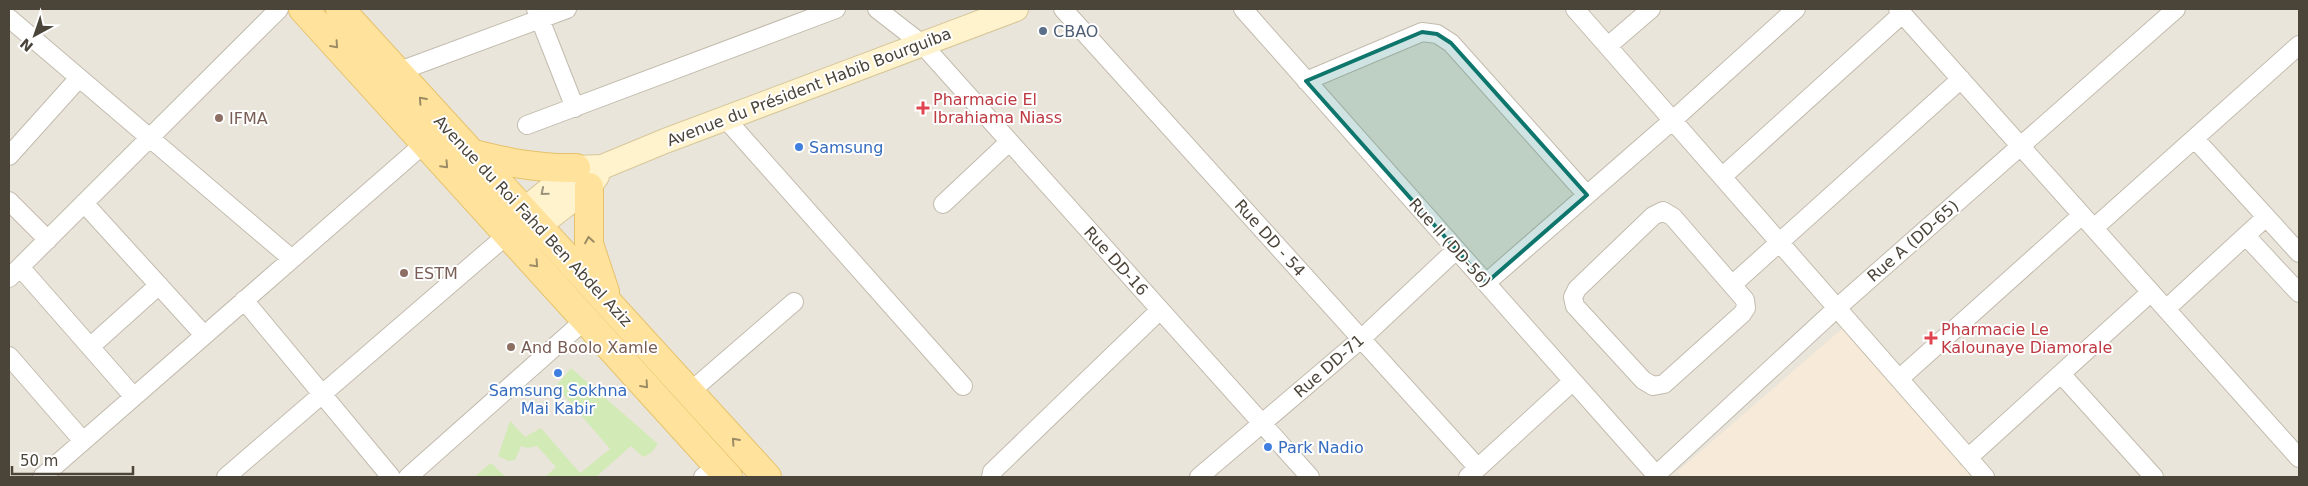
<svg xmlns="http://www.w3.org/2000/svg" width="2308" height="486" viewBox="0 0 2308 486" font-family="'DejaVu Sans',sans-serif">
	<rect width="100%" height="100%" fill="#f6f3ec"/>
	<path fill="#eae5da" d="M 9,9 L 2299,9 L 2299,477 L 9,477 Z"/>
	<path fill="#f7ead8" d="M 1844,327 L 1975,477 L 1682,477 L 1677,472 Z"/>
	<path fill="#d2eab5" d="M 571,368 L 658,444 L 651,453 L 643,457 L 631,446 L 596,477 L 545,477 L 556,467 L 537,446 L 528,448 L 521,446 L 515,460 L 509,461 L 498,456 L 510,421 L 525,437 L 541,428 L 580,473 L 610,449 L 556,386 Z
		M 491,463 L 506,477 L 474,477 Z"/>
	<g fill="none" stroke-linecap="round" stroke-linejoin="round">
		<g stroke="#c2bbae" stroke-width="20">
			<path id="street" d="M 536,9 L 575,108
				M 877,9 L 922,44 L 1310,477
				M 1063,9 L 1478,468
				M 1243,9 L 1658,477
				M 1575,9 L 1985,477
				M 1898,9 L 2299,458
				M 9,18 L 292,259
				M 1608,46 L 1651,9
				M 397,72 L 567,9
				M 1306,81 L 1422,32 L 1437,34 L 1451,43 L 1587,195
				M 725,118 L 963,386
				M 527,125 L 836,9
				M 2195,139 L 2299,253
				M 9,156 L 79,78
				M 1723,176 L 1902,14
				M 9,201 L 48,240
				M 84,203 L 204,335
				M 943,204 L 1009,142
				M 1663,211 L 1673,217 L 1745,300 L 1746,308 L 1742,314 L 1664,384 L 1653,386 L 1643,380 L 1575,306 L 1573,297 L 1577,289 L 1653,216 Z
				M 2094,228 L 2299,45
				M 2246,236 L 2299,293
				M 20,267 L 134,397
				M 9,278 L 279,9
				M 1486,283 L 1673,120 L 1796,9
				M 1732,285 L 1961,79
				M 244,300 L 391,477
				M 2166,309 L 2266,217
				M 90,347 L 159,285
				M 9,356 L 83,441
				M 2062,375 L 2154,477
				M 1899,379 L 2082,215
				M 691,391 L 794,302
				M 1968,458 L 2151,292
				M 42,477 L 425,143
				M 226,477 L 508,234
				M 408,477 L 586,319
				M 703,477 L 718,466
				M 991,477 L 992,472 L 1160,310
				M 1199,477 L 1361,339 L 1456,250
				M 1468,477 L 1573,381
				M 1654,477 L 1838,307 L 2176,9"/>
		</g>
		<g stroke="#d6c79b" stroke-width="26">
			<path id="secondary" d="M 509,222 L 576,168 L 602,167 L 665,141 L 1016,9
				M 523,238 L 589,187 L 597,176"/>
		</g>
		<g stroke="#e6c16a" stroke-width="30">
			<path id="primary" d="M 303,9 L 728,477
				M 340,9 L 767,477
				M 470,153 C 505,162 539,169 576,168
				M 589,187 L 589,244 L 605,292"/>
		</g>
		<use href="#street" stroke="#fff" stroke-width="18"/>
		<use href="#secondary" stroke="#fff3cd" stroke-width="24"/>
		<use href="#primary" stroke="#ffe39c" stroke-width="28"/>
	</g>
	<defs><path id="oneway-chevron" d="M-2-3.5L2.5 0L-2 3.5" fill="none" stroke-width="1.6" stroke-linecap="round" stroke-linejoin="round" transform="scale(1.25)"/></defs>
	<g stroke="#9c8c66">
		<use href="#oneway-chevron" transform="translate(335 45) rotate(48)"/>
		<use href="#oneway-chevron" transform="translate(422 100) rotate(-132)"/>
		<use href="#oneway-chevron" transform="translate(445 165) rotate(47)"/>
		<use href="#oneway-chevron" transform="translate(589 240) rotate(-99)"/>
		<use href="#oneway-chevron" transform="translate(535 264) rotate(47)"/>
		<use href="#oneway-chevron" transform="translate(645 385) rotate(48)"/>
		<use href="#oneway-chevron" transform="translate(735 441) rotate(-132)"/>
	</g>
	<use stroke="#9c937c" href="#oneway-chevron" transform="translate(544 192) rotate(140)"/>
	<path fill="#0f766e" fill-opacity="0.2" stroke="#0f766e" stroke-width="4" stroke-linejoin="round" d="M 1422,32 L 1437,34 L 1451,43 L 1587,195 L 1486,283 L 1306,81 Z"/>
	<circle fill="#5c6f8a" stroke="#fff" stroke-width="2" cx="1043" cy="31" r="5"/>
	<g fill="#e0444e" stroke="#fff" stroke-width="2">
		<path d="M920.5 100.5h5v5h5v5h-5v5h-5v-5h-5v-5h5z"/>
		<path d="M1928.5 330.5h5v5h5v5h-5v5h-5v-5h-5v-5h5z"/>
	</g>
	<g fill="#8d6e63" stroke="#fff" stroke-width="2">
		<circle cx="219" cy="118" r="5"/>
		<circle cx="404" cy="273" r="5"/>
		<circle cx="511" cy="347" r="5"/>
	</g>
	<g fill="#3f7fe0" stroke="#fff" stroke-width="2">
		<circle cx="799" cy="147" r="5"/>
		<circle cx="558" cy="373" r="5"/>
		<circle cx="1268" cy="447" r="5"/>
	</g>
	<g text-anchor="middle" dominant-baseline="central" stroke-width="4" stroke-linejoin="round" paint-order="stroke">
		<g font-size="16" fill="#4e5e75" stroke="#fff" text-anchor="start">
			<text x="1053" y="31">CBAO</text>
		</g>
		<g font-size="16" fill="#4b4439" stroke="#fff">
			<text transform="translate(809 87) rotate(-21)">Avenue du Président Habib Bourguiba</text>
			<text transform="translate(533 221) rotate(47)">Avenue du Roi Fahd Ben Abdel Aziz</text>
			<text transform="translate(1270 238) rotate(48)">Rue DD - 54</text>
			<text transform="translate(1913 241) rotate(-41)">Rue A (DD-65)</text>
			<text transform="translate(1450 243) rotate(48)">Rue II (DD-56)</text>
			<text transform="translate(1116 261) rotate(48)">Rue DD-16</text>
			<text transform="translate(1329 366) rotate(-41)">Rue DD-71</text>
		</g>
		<g font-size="16" fill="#be3a42" stroke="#fff" text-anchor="start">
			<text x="933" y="99">Pharmacie El<tspan x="933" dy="18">Ibrahiama Niass</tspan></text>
			<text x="1941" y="329">Pharmacie Le<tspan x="1941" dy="18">Kalounaye Diamorale</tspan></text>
		</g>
		<g font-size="16" fill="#785e54" stroke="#fff" text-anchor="start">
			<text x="229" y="118">IFMA</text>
			<text x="414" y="273">ESTM</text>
			<text x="521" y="347">And Boolo Xamle</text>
		</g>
		<g font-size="16" fill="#366cbe" stroke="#fff" text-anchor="start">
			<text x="809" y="147">Samsung</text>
			<text x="558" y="390" text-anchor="middle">Samsung Sokhna<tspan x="558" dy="18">Mai Kabir</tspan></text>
			<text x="1278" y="447">Park Nadio</text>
		</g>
	</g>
	<rect width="2308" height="486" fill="none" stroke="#4b4439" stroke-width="20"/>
	<g transform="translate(35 35) rotate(220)" stroke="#ffffff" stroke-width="4" paint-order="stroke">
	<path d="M0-4L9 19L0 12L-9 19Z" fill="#4b4439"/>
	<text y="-8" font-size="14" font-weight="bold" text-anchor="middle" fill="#4b4439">N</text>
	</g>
	<path d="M12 466v8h121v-8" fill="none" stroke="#4b4439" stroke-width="2.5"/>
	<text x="20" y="466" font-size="15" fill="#4b4439" stroke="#ffffff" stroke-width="4" paint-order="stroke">50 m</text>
</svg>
